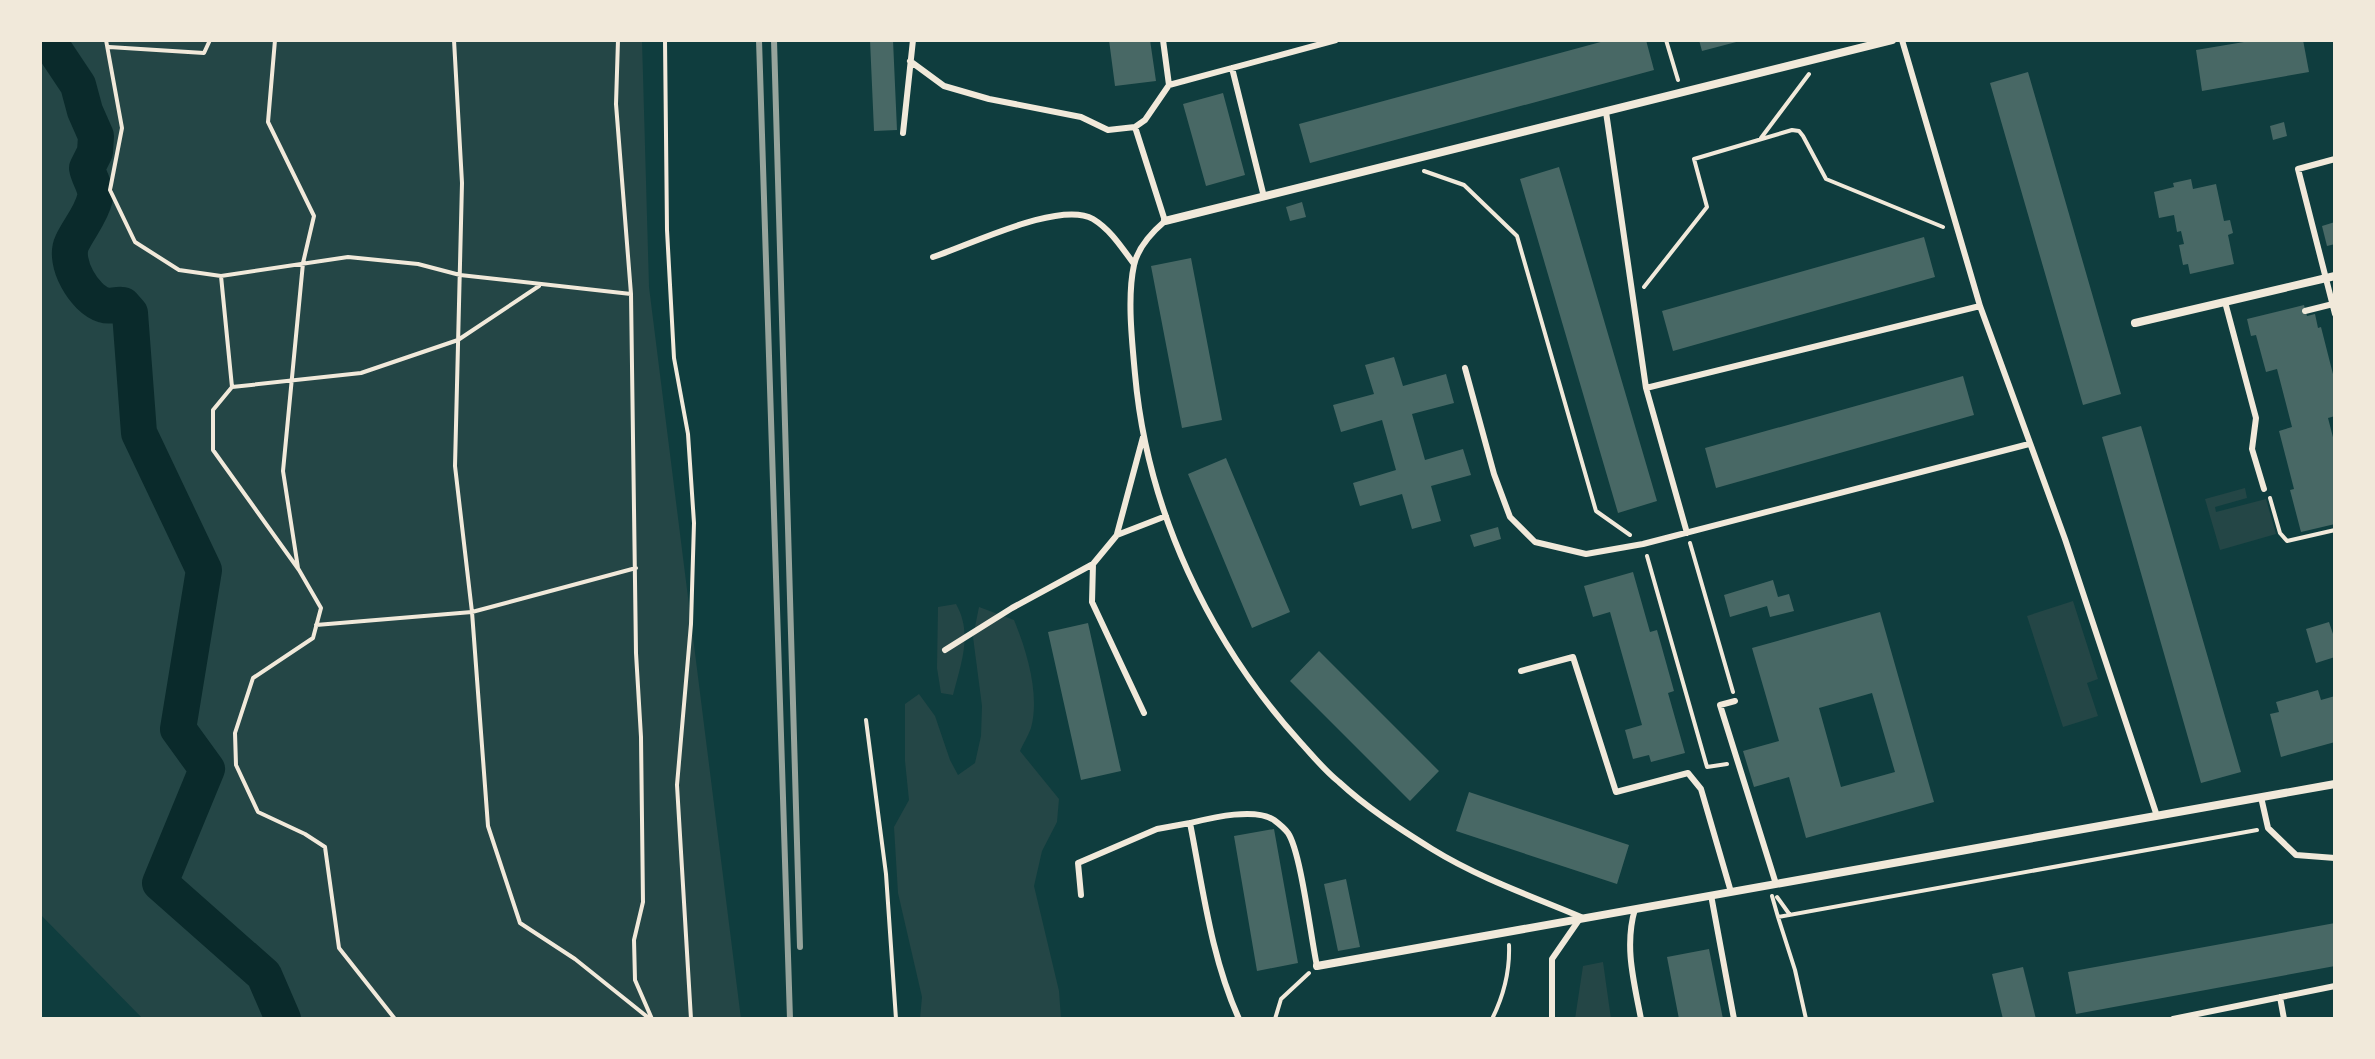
<svg xmlns="http://www.w3.org/2000/svg" width="2375" height="1059" viewBox="0 0 2375 1059" font-family="'Work Sans',sans-serif">
	<rect width="100%" height="100%" fill="#0f3d3e"/>
	<path fill="#244646" d="M 40,40 L 642,40 L 649,287 L 741,1019 L 143,1019 L 40,914 Z
		M 2245,488 L 2247,498 L 2215,507 L 2216,512 L 2266,499 L 2276,534 L 2220,550 L 2205,499 Z
		M 2073,601 L 2098,679 L 2087,683 L 2098,716 L 2063,727 L 2027,616 Z
		M 956,604 C 973,634 961,663 953,695 L 941,693 L 937,668 L 938,607 Z
		M 979,607 L 1014,620 C 1027,651 1040,695 1031,728 C 1028,736 1023,744 1020,751 L 1059,799 L 1057,822 L 1042,851 L 1034,886 L 1059,991 L 1061,1019 L 920,1019 L 922,997 L 898,893 L 894,827 L 909,800 L 905,761 L 905,704 L 919,694 L 935,716 L 950,760 L 958,775 L 975,763 L 981,736 L 982,706 L 973,637 Z
		M 1603,962 L 1611,1019 L 1575,1019 L 1583,966 Z"/>
	<g fill="none" stroke-linecap="round" stroke-linejoin="round">
		<path stroke="#0a2a2b" stroke-width="36" d="M 48,40 L 78,85 L 85,111 L 96,136 L 95,152 L 87,168 C 89,179 97,187 95,198 C 91,215 79,228 72,243 C 63,262 84,299 104,305 C 110,307 116,304 123,305 L 130,313 L 139,433 L 204,570 L 178,729 L 207,769 L 160,883 L 264,975 L 283,1019"/>
	</g>
	<path fill="#486865" fill-rule="evenodd" d="M 870,40 L 893,40 L 897,130 L 874,131 Z
		M 1109,40 L 1150,40 L 1156,81 L 1115,86 Z
		M 1608,40 L 1646,40 L 1654,70 L 1310,163 L 1299,124 Z
		M 1699,40 L 1739,40 L 1740,41 L 1702,51 Z
		M 2256,40 L 2303,40 L 2309,72 L 2202,91 L 2196,50 Z
		M 2028,72 L 2121,394 L 2083,405 L 1990,83 Z
		M 1223,93 L 1245,175 L 1206,186 L 1183,104 Z
		M 2284,122 L 2287,136 L 2273,140 L 2270,126 Z
		M 1559,167 L 1657,501 L 1618,513 L 1520,179 Z
		M 2191,179 L 2193,189 L 2216,184 L 2224,221 L 2230,220 L 2233,233 L 2228,235 L 2234,264 L 2190,274 L 2188,264 L 2183,265 L 2179,245 L 2184,244 L 2181,231 L 2177,232 L 2174,215 L 2159,218 L 2154,192 L 2174,187 L 2173,183 Z
		M 1302,202 L 1306,217 L 1290,221 L 1286,207 Z
		M 2335,222 L 2335,244 L 2327,246 L 2322,226 Z
		M 1924,237 L 1935,277 L 1673,351 L 1662,311 Z
		M 1191,258 L 1222,420 L 1182,428 L 1151,266 Z
		M 2304,305 L 2307,316 L 2315,314 L 2318,328 L 2321,327 L 2335,382 L 2335,416 L 2328,418 L 2335,445 L 2335,524 L 2301,532 L 2290,490 L 2294,489 L 2279,431 L 2292,427 L 2277,369 L 2266,372 L 2256,335 L 2251,336 L 2247,319 Z
		M 1394,357 L 1403,386 L 1446,374 L 1454,403 L 1412,414 L 1425,460 L 1463,449 L 1471,475 L 1431,486 L 1441,521 L 1412,529 L 1402,494 L 1360,506 L 1353,483 L 1396,470 L 1382,420 L 1341,432 L 1333,405 L 1374,394 L 1365,365 Z
		M 1963,376 L 1974,415 L 1716,488 L 1705,448 Z
		M 2141,426 L 2241,772 L 2201,783 L 2102,437 Z
		M 1226,458 L 1290,612 L 1252,628 L 1188,474 Z
		M 1498,527 L 1501,539 L 1474,547 L 1470,535 Z
		M 1633,572 L 1650,632 L 1657,630 L 1674,691 L 1668,693 L 1685,753 L 1651,762 L 1649,755 L 1633,759 L 1625,730 L 1642,725 L 1610,612 L 1593,617 L 1584,586 Z
		M 1773,580 L 1778,597 L 1789,594 L 1794,611 L 1770,617 L 1767,606 L 1730,617 L 1724,595 Z
		M 1880,612 L 1934,802 L 1806,838 L 1789,777 L 1754,787 L 1743,751 L 1779,741 L 1752,648 ZM 1872,693 L 1895,772 L 1841,787 L 1819,708 Z
		M 2329,622 L 2335,640 L 2335,657 L 2316,663 L 2306,629 Z
		M 1088,623 L 1121,771 L 1081,780 L 1048,632 Z
		M 1319,651 L 1439,771 L 1410,801 L 1290,681 Z
		M 2318,690 L 2321,700 L 2335,696 L 2335,742 L 2281,757 L 2270,714 L 2279,712 L 2276,702 Z
		M 1469,792 L 1629,845 L 1617,884 L 1456,831 Z
		M 1274,829 L 1298,963 L 1257,971 L 1234,836 Z
		M 1346,879 L 1360,947 L 1338,951 L 1324,884 Z
		M 2335,923 L 2335,966 L 2076,1014 L 2068,972 Z
		M 1709,949 L 1723,1019 L 1679,1019 L 1667,957 Z
		M 2023,967 L 2036,1019 L 2003,1019 L 1992,974 Z"/>
	<g fill="none" stroke-linecap="round" stroke-linejoin="round">
		<path stroke="#f1e9da" stroke-width="4" d="M 106,40 L 122,128 L 110,190 L 135,242 L 179,270 L 221,276 L 348,257 L 418,264 L 460,275 L 631,294
			M 275,40 L 268,122 L 314,216 L 303,263 L 283,471 L 298,568
			M 454,40 L 462,183 L 455,466 L 472,612 L 488,826 L 520,923 L 575,959 L 650,1019
			M 618,40 L 616,104 L 631,294 L 636,653 L 641,737 L 643,902 L 634,940 L 635,980 L 652,1019
			M 665,40 L 667,230 L 674,358 L 688,434 L 694,523 L 691,624 L 677,785 L 691,1019
			M 1666,40 L 1678,80
			M 109,47 L 204,53 L 210,40
			M 1761,138 L 1809,74
			M 1424,171 L 1464,185 L 1517,236 L 1596,511 L 1630,535
			M 221,276 L 232,387 L 213,410 L 213,450 L 299,570 L 321,608 L 313,638 L 253,678 L 235,733 L 236,765 L 258,812 L 305,834 L 325,847 L 339,948 L 395,1019
			M 1644,287 L 1707,207 L 1694,159 L 1792,130 L 1799,131 L 1803,136 L 1826,179 L 1943,227
			M 232,387 L 361,373 L 458,340 L 539,286
			M 2270,498 L 2280,533 L 2287,541 L 2335,530
			M 1690,543 L 1733,692
			M 1647,556 L 1707,767 L 1727,764
			M 316,625 L 472,612 L 636,568
			M 866,720 L 886,874 L 896,1019
			M 1772,896 L 1778,917
			M 1777,897 L 1790,915
			M 1275,1019 L 1281,999 L 1309,973
			M 1492,1019 C 1504,995 1510,972 1509,945
			M 1806,1019 L 1795,970 L 1778,917 L 2257,830"/>
		<path stroke="#f1e9da" stroke-width="6" d="M 1163,40 L 1169,85 L 1145,120 L 1135,127 L 1165,221 C 1151,233 1138,247 1134,265 C 1127,297 1132,341 1135,374 C 1147,510 1209,642 1301,743 C 1313,756 1325,771 1339,782 C 1367,808 1400,829 1432,849 C 1479,878 1531,896 1581,917 L 1552,959 L 1552,1019
			M 1902,40 L 1980,306 L 2065,539 L 2157,816
			M 910,61 L 944,86 L 989,99 L 1081,117 L 1108,130 L 1135,127
			M 1232,68 L 1264,197
			M 1169,85 L 1336,40
			M 1606,112 L 1646,388 L 1687,533
			M 903,133 L 913,40
			M 2335,159 L 2298,169 L 2335,314
			M 933,257 C 970,245 1060,200 1093,219 C 1111,230 1122,248 1134,264
			M 2225,302 L 2256,418 L 2252,449 L 2264,489
			M 2305,311 L 2333,304
			M 1465,368 L 1494,474 L 1510,517 L 1535,542 L 1586,554 L 1643,544 L 2029,444
			M 1646,388 L 1980,306
			M 1117,534 L 1143,437
			M 945,650 L 1012,608 L 1093,564
			M 1521,671 L 1573,657 L 1616,792 L 1688,773 L 1701,789 L 1731,892
			M 1735,701 L 1720,705 L 1776,884
			M 1144,713 L 1092,602 L 1093,564 L 1117,535 L 1166,516
			M 2261,797 L 2268,828 L 2296,855 L 2335,858
			M 1081,895 L 1078,863 L 1157,829 L 1190,823
			M 1711,895 L 1734,1019
			M 1635,909 C 1624,946 1634,982 1641,1019
			M 2280,997 L 2284,1019
			M 1239,1019 C 1211,957 1203,889 1190,823 C 1211,818 1255,807 1274,820 C 1278,823 1285,829 1288,833 C 1301,852 1311,939 1317,966
			M 2173,1019 L 2335,986"/>
		<path stroke="#f1e9da" stroke-width="8" d="M 1165,221 L 1892,40
			M 2135,323 L 2335,276
			M 1317,966 L 2335,784"/>
		<path stroke="#97a49c" stroke-width="6" d="M 759,40 L 790,1019
			M 774,40 L 800,947"/>
	</g>
	<rect width="2375" height="1059" fill="none" stroke="#f1e9da" stroke-width="84"/>
</svg>
